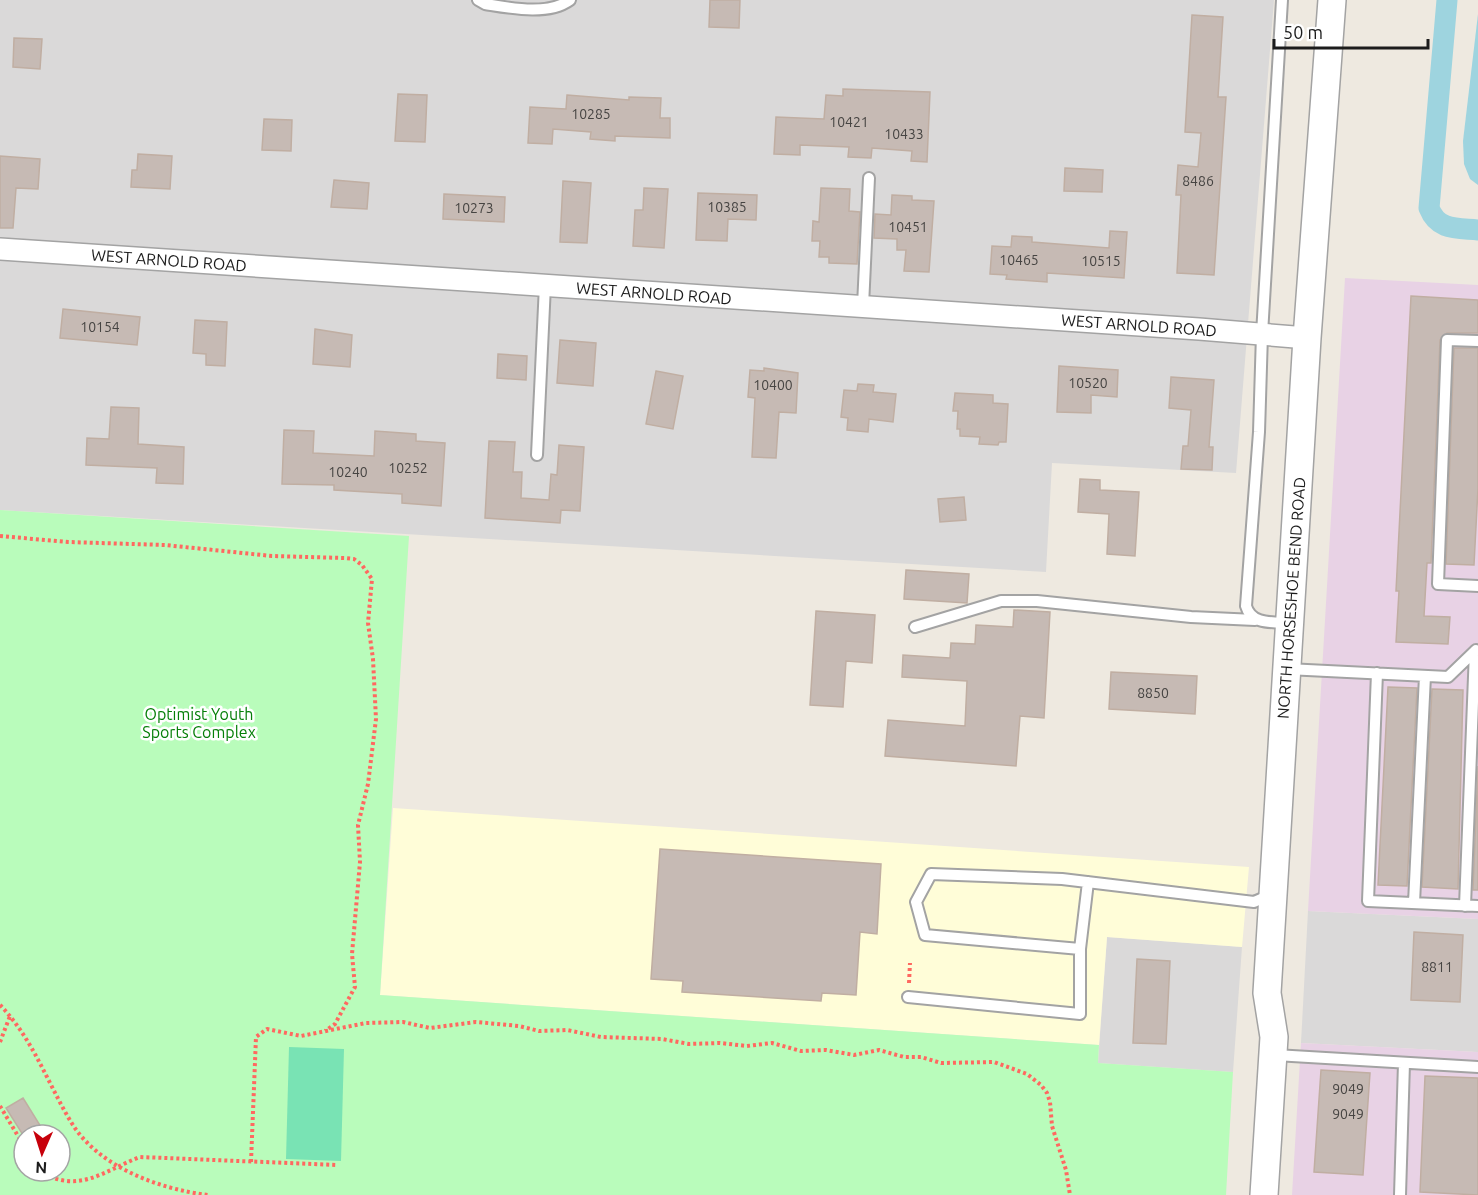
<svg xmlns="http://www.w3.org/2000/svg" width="1478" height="1195" viewBox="0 0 1478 1195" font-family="Ubuntu,sans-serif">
	<rect width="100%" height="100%" fill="#eee9e0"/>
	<path fill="#dad9d9" d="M 0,0 L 1274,0 L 1236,473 L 1052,463 L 1046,572 L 0,510 Z
		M 1308,911 L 1478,919 L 1478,1052 L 1301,1043 Z
		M 1107,937 L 1242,947 L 1233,1072 L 1098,1063 Z"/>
	<path fill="#e8d2e5" d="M 1345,278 L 1478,285 L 1478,919 L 1308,911 Z
		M 1301,1043 L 1478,1052 L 1478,1195 L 1292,1195 Z"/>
	<path fill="#fffdd8" d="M 393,808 L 1249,867 L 1242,947 L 1107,937 L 1099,1045 L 380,995 Z"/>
	<path fill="#b9fcbb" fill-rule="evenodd" d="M 0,510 L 409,536 L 380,995 L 1099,1045 L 1098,1063 L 1233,1072 L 1226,1195 L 0,1195 ZM 24,1135 L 60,1135 L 60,1171 L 24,1171 Z"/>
	<path fill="#79e3b4" d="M 289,1047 L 344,1049 L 341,1161 L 286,1159 Z"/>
	<path fill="#9ed4df" d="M 1478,14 L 1478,185 L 1470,179 L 1464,164 L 1463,141 Z"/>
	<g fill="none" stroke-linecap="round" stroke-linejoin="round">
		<path stroke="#9ed4df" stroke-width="21" d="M 1447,0 L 1429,208 C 1438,231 1457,228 1478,230"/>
	</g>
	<path fill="#c6bab4" stroke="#c0aea2" stroke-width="1.5" d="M 710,0 L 740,0 L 739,28 L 709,27 Z
		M 1192,15 L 1223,17 L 1218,97 L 1226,97 L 1214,275 L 1177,273 L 1181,195 L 1176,195 L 1178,165 L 1198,167 L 1201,133 L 1185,132 Z
		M 14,38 L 42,39 L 40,69 L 13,67 Z
		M 843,89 L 930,92 L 927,162 L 911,161 L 912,151 L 872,148 L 871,158 L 848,157 L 849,147 L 800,145 L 800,155 L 774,154 L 776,117 L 824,119 L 826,95 L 843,96 Z
		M 398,94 L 427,95 L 425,142 L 395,141 Z
		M 567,95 L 629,100 L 629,97 L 661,98 L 660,118 L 670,118 L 670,138 L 615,136 L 615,141 L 590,139 L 591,132 L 553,129 L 552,144 L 528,143 L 530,107 L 566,109 Z
		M 264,119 L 292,120 L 291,151 L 262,150 Z
		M 138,154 L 172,156 L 170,189 L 131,187 L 132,170 L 137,170 Z
		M 0,156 L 40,159 L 38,189 L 16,188 L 13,228 L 0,228 Z
		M 1065,168 L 1103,170 L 1102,192 L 1064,191 Z
		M 334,180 L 369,183 L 367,209 L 331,207 Z
		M 563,181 L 591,183 L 587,243 L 560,242 Z
		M 644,188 L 668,189 L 664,248 L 633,246 L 635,210 L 643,210 Z
		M 821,188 L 850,189 L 849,211 L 860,212 L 857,264 L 829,263 L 829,257 L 819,257 L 820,241 L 812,241 L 813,221 L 819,222 Z
		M 698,193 L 757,195 L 756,220 L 728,219 L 727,241 L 696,240 Z
		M 444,194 L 505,197 L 504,222 L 443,219 Z
		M 892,195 L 912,196 L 912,200 L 934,201 L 929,272 L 904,271 L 906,250 L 897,250 L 897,239 L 874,238 L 875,214 L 891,215 Z
		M 1110,231 L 1127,232 L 1124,278 L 1047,273 L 1047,282 L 1006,279 L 1007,275 L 990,274 L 992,246 L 1011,247 L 1012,236 L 1032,237 L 1032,242 L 1109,248 Z
		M 1411,296 L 1478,300 L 1478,333 L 1447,333 L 1440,340 L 1431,563 L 1427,563 L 1424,616 L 1450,617 L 1448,644 L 1396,642 L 1399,591 L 1396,591 Z
		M 63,309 L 140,317 L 137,345 L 60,338 Z
		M 195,320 L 227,322 L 225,366 L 206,365 L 206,354 L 193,353 Z
		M 315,329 L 352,335 L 350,367 L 313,364 Z
		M 560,340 L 596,343 L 593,386 L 557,383 Z
		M 1454,348 L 1478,348 L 1478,488 L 1474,565 L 1446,564 Z
		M 498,354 L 527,356 L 526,380 L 497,378 Z
		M 1059,366 L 1118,370 L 1117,397 L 1091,395 L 1091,413 L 1057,412 Z
		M 764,368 L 798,373 L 796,413 L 779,412 L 776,458 L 752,457 L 755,398 L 748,397 L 750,370 L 764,371 Z
		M 656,371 L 683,376 L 673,429 L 646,424 Z
		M 1171,377 L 1214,380 L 1209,447 L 1213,447 L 1212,470 L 1181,469 L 1183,446 L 1188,446 L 1191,410 L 1169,408 Z
		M 858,384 L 874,385 L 873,392 L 896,394 L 893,422 L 869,419 L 868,432 L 847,430 L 848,418 L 841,417 L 844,390 L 857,391 Z
		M 955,393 L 993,395 L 993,403 L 1008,404 L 1006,442 L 999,442 L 998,445 L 979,444 L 980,437 L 960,436 L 960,429 L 957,429 L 958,411 L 953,411 Z
		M 111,407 L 139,408 L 138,444 L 184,447 L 183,484 L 156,483 L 157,468 L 86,465 L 87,438 L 109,439 Z
		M 284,430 L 314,431 L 313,453 L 374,456 L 375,431 L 416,434 L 416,441 L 445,443 L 441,506 L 402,503 L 402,494 L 334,490 L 334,485 L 282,484 Z
		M 489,441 L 515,442 L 513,472 L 522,472 L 521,498 L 549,500 L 551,474 L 557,475 L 559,445 L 584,447 L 580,511 L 561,510 L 560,523 L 485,518 Z
		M 1080,479 L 1100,480 L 1100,490 L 1139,492 L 1135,556 L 1107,554 L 1109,514 L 1078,512 Z
		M 964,497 L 966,520 L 940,522 L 938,499 Z
		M 906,570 L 969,574 L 967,603 L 904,599 Z
		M 1014,610 L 1050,612 L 1044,718 L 1020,716 L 1016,766 L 885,756 L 888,720 L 965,726 L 967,681 L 902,677 L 903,655 L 950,658 L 951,643 L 975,644 L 976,625 L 1013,627 Z
		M 816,611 L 875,615 L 872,663 L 846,661 L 843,707 L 810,705 Z
		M 1111,672 L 1197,676 L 1195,714 L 1109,709 Z
		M 1388,687 L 1417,688 L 1407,886 L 1378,885 Z
		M 1432,689 L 1463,690 L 1458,889 L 1422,887 Z
		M 1478,766 L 1478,890 L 1473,890 Z
		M 660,849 L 881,864 L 877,934 L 860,932 L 856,995 L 822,993 L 821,1001 L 682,992 L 683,981 L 651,979 Z
		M 1414,932 L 1463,935 L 1460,1002 L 1411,1000 Z
		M 1137,959 L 1170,961 L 1166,1044 L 1133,1043 Z
		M 1321,1070 L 1370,1073 L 1363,1175 L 1314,1172 Z
		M 1425,1076 L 1478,1078 L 1478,1195 L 1420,1192 Z
		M 23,1098 L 46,1135 L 23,1135 L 6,1108 Z"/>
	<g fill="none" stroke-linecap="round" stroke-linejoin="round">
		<g stroke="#a3a3a3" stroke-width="14">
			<path id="service" d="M 478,0 L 485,4 C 510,8 548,16 570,0
				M 1282,0 L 1262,334 L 1259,432 L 1246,606 C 1251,625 1273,622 1290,623
				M 863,306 L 869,178
				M 1478,341 L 1447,340 L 1438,584 L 1478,586
				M 537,455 L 545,285
				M 915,627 L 1001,601 L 1037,601 L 1191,617 L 1255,620
				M 1287,669 L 1448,677 L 1476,650
				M 1377,673 L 1368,901 L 1478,906
				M 1414,903 L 1425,676
				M 1465,906 L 1475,651
				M 1080,949 L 925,935 L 916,902 L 931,874 L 1062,879 L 1254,902 L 1270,895
				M 908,997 L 1080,1014 L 1080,949 L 1088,882
				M 1275,1055 L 1478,1067
				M 1400,1195 L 1404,1063"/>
		</g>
		<g stroke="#a3a3a3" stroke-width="24">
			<path id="minor" d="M 0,249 L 1199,329 L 1307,338"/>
		</g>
		<g stroke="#a3a3a3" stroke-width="30">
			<path id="tertiary" d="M 1264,1195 L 1274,1037 L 1267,993 L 1307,338 L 1332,0"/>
		</g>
		<path stroke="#ff6860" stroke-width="4" stroke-dasharray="3 3" stroke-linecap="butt" d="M 0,536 L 68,542 L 165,545 L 272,556 L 345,558 L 354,559 L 362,565 L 372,579 L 368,623 L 373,659 L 376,719 L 368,784 L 358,825 L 360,862 L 352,954 L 355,987 L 335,1024 L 325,1031
			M 909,983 L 910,963
			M 0,1005 C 33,1039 47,1082 71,1122 C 98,1167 159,1189 208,1195
			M 0,1042 L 10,1016
			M 0,1106 L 24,1146
			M 251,1162 L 256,1037 L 267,1029 L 301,1036 L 366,1023 L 403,1022 L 430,1028 L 476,1022 L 519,1026 L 539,1031 L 567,1030 L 601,1037 L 662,1039 L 689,1044 L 720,1043 L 747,1046 L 772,1043 L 801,1051 L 826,1050 L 854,1055 L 879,1050 L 904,1057 L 921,1057 L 941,1063 L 994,1062 L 1027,1074 L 1041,1085 L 1047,1093 L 1050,1102 L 1052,1126 L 1066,1170 L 1070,1195
			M 39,1171 C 79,1195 103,1171 140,1157 L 338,1165"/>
		<use href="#service" stroke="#fff" stroke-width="10"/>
		<use href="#minor" stroke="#fff" stroke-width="21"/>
		<use href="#tertiary" stroke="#fff" stroke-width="27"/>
	</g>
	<g text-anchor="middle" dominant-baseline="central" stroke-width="5" stroke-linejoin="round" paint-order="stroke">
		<g font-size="14" fill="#464442">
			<text x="591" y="114">10285</text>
			<text x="849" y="122">10421</text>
			<text x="904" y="134">10433</text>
			<text x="1198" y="181">8486</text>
			<text x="727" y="207">10385</text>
			<text x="474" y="208">10273</text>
			<text x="908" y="227">10451</text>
			<text x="1019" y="260">10465</text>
			<text x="1101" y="261">10515</text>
			<text x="100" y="327">10154</text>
			<text x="1088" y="383">10520</text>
			<text x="773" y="385">10400</text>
			<text x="408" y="468">10252</text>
			<text x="348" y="472">10240</text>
			<text x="1153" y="693">8850</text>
			<text x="1437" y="967">8811</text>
			<text x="1348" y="1089">9049</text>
			<text x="1348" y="1114">9049</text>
		</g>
		<g font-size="16" fill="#1c1c1c" stroke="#fff">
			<text transform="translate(169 260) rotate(4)">WEST ARNOLD ROAD</text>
			<text transform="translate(654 293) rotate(4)">WEST ARNOLD ROAD</text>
			<text transform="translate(1139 325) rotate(4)">WEST ARNOLD ROAD</text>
			<text transform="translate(1291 598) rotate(-86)">NORTH HORSESHOE BEND ROAD</text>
		</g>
		<g font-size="16" fill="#057f08" stroke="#fff">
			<text x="199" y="714">Optimist Youth<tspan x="199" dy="18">Sports Complex</tspan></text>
		</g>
	</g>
	<g transform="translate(42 1153) rotate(183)"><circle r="28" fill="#ffffff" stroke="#a4a4a4" stroke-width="1.5"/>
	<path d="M0-4.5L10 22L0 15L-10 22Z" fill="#c7000b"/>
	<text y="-9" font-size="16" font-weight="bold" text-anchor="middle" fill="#1c1c1c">N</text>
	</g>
	<path d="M1274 39v9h154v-9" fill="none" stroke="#1c1c1c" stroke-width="3"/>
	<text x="1283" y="39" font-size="18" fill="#1c1c1c" stroke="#ffffff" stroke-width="4.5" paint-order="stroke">50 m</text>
</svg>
